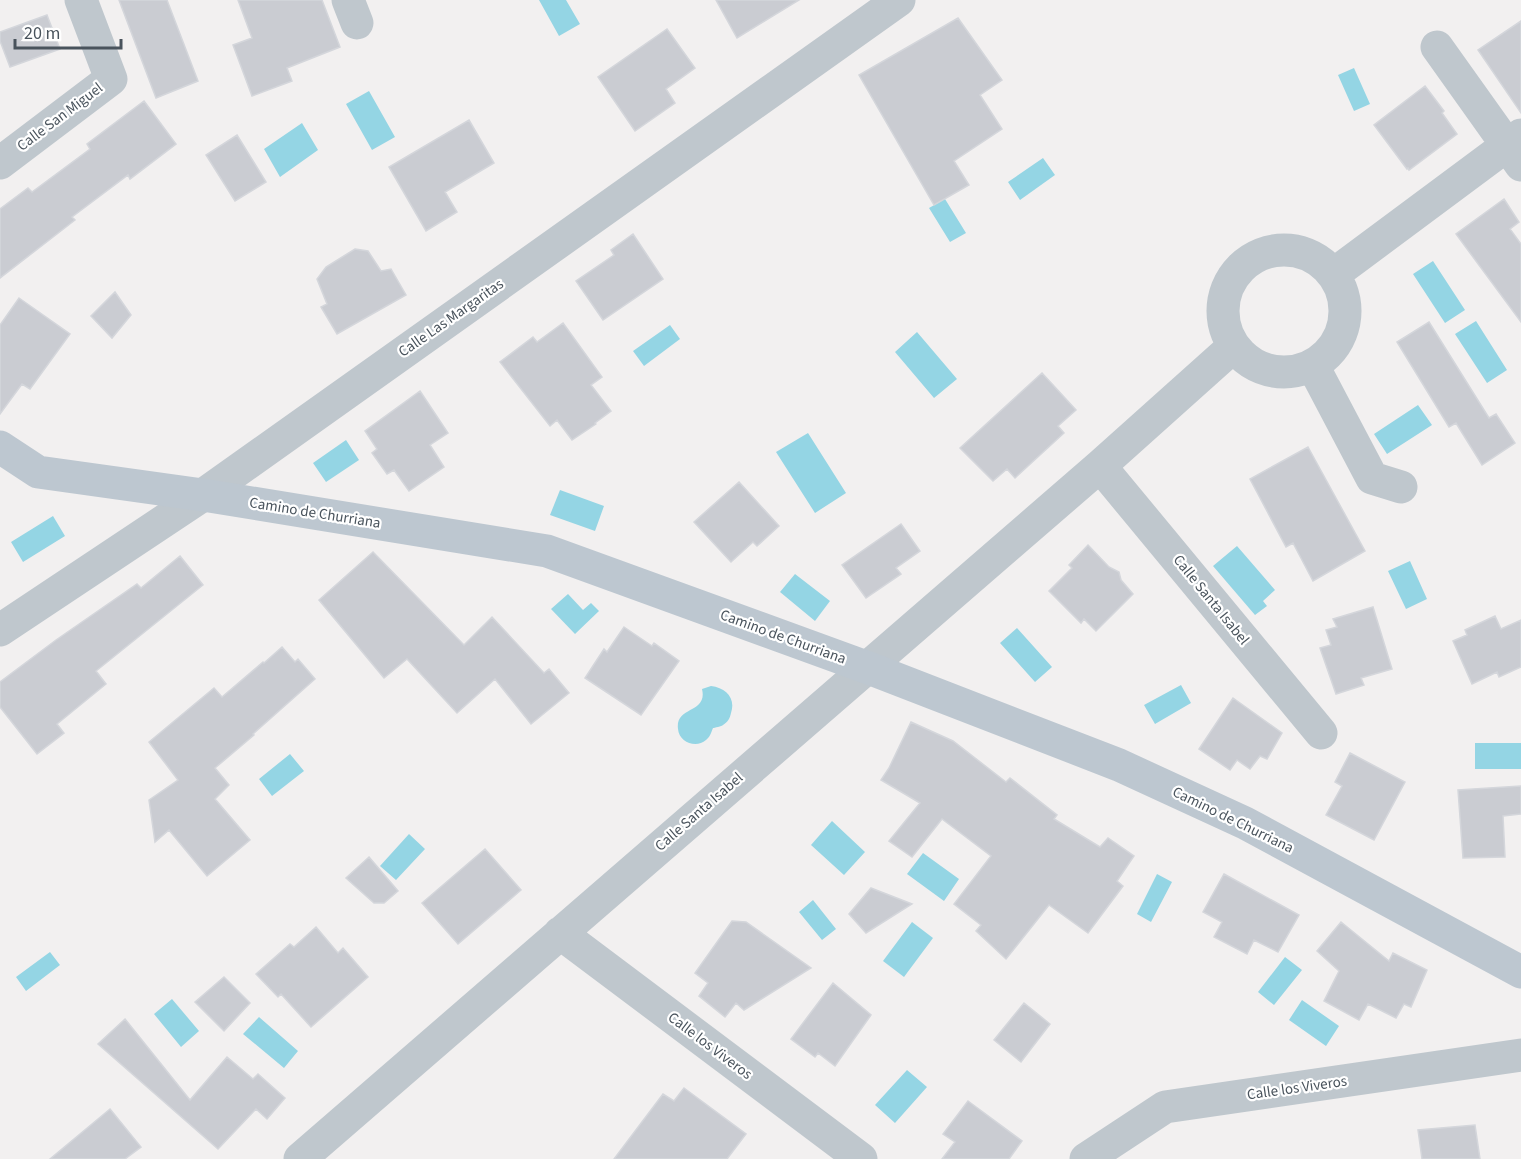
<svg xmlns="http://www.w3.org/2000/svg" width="1521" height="1159" viewBox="0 0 1521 1159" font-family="'Source Sans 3',sans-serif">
	<rect width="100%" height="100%" fill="#f2f0f0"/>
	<path fill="#94d5e4" d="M 539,0 L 566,0 L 580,24 L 559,36 Z
		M 1354,68 L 1370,104 L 1354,111 L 1338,75 Z
		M 369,91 L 395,137 L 372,150 L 346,104 Z
		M 302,123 L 318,150 L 280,177 L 264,149 Z
		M 1043,158 L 1055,175 L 1020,200 L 1008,182 Z
		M 945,199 L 966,233 L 950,242 L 929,208 Z
		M 1433,261 L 1465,310 L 1445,323 L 1413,274 Z
		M 1476,321 L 1507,370 L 1487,383 L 1455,334 Z
		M 670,325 L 680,339 L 644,366 L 633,351 Z
		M 917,332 L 957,379 L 934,398 L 895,352 Z
		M 1418,405 L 1432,425 L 1387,454 L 1374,434 Z
		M 808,433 L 846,493 L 815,513 L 776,452 Z
		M 346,440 L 359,460 L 326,482 L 313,463 Z
		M 560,490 L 604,506 L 595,531 L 550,515 Z
		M 53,516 L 65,536 L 23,562 L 11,542 Z
		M 1237,546 L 1275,590 L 1263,601 L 1267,606 L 1255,615 L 1213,566 Z
		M 1410,561 L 1427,599 L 1406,609 L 1388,571 Z
		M 795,574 L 830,601 L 815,621 L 780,592 Z
		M 568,594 L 583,610 L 591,603 L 599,611 L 575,634 L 551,609 Z
		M 1017,628 L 1052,667 L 1035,682 L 1000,643 Z
		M 1181,685 L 1191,703 L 1155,724 L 1144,705 Z
		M 711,686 C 726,688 736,698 731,713 C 730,718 728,722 723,725 C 722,726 714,728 713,728 C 711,733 710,737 706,740 C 696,749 679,742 678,729 C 675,706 708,714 702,689 Z
		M 1475,743 L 1521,743 L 1521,769 L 1475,769 Z
		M 290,754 L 304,771 L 272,796 L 259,779 Z
		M 832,821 L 865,852 L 844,875 L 811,845 Z
		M 409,834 L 425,849 L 396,880 L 380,866 Z
		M 923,853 L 959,879 L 944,901 L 907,874 Z
		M 1157,874 L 1172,882 L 1151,922 L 1137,914 Z
		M 813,900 L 836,929 L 822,940 L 799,912 Z
		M 912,922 L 933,938 L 904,977 L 883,961 Z
		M 50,952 L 60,965 L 26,991 L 16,977 Z
		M 1285,957 L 1302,970 L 1274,1005 L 1258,992 Z
		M 172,999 L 199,1031 L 181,1047 L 154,1014 Z
		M 1302,1000 L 1339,1026 L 1326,1046 L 1289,1020 Z
		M 259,1017 L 298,1051 L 284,1068 L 243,1034 Z
		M 907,1070 L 927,1087 L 895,1123 L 875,1105 Z"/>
	<path fill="#caccd2" stroke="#d4d6db" stroke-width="1.5" d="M 119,0 L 167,0 L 198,81 L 156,98 Z
		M 238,0 L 322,0 L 340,47 L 287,68 L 292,81 L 252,96 L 233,45 L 252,38 Z
		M 716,0 L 799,0 L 737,38 Z
		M 47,15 L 60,49 L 10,67 L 0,41 L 0,32 Z
		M 958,18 L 1002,80 L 980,95 L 1002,129 L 954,161 L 969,185 L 934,205 L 859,75 Z
		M 1521,21 L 1521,113 L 1478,50 Z
		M 667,29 L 695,68 L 666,89 L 675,103 L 635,131 L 598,77 Z
		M 1425,86 L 1444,111 L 1442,113 L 1457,134 L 1409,170 L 1408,168 L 1407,169 L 1374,125 Z
		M 144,101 L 176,144 L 130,179 L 128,175 L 72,217 L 75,220 L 0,278 L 0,209 L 28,188 L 32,192 L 90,149 L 87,144 Z
		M 469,120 L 494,163 L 445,192 L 457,212 L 426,231 L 389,167 Z
		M 237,135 L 266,182 L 235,201 L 206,155 Z
		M 1504,199 L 1519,222 L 1510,229 L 1521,244 L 1521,322 L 1456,234 Z
		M 633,234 L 663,279 L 603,320 L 576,281 L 614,255 L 611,250 Z
		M 355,249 L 368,251 L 381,271 L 391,269 L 406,295 L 337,334 L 321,307 L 327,304 L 317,279 L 326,267 Z
		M 115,292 L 131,315 L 112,338 L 91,316 Z
		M 19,298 L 70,334 L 30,389 L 22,384 L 0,414 L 0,325 Z
		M 1429,322 L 1489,418 L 1496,414 L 1515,443 L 1482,465 L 1456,423 L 1449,427 L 1397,342 Z
		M 563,323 L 602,377 L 591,385 L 611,411 L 595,423 L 596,424 L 572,440 L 557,420 L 550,426 L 500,362 L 533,337 L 537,342 Z
		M 1042,373 L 1076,410 L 1058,426 L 1064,433 L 1015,478 L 1007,469 L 993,481 L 960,448 Z
		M 420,391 L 448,433 L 430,445 L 444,467 L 409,491 L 394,470 L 387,474 L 372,453 L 377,449 L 365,431 Z
		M 1308,447 L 1365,551 L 1313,581 L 1293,543 L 1286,547 L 1250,479 Z
		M 739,482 L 779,526 L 757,546 L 753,542 L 731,562 L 694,522 Z
		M 901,524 L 920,551 L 896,568 L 901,574 L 866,598 L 842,565 Z
		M 1088,545 L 1109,567 L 1119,572 L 1121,580 L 1133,594 L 1096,631 L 1084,619 L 1081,623 L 1049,591 L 1072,568 L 1069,565 Z
		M 373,552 L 464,645 L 492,617 L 544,673 L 549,669 L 569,693 L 531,724 L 495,679 L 457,713 L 407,659 L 384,678 L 319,600 Z
		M 180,556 L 203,585 L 96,671 L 106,684 L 57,724 L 64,733 L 37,754 L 0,707 L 0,682 L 56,640 L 137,584 L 141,588 Z
		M 1373,607 L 1392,669 L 1361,678 L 1364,685 L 1336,694 L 1320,648 L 1331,645 L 1326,630 L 1337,627 L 1333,619 Z
		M 1495,616 L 1501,629 L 1521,620 L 1521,667 L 1499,677 L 1497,672 L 1472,684 L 1453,641 L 1467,635 L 1465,630 Z
		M 624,627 L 652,646 L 654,643 L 679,661 L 641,715 L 585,678 L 604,649 L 607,652 Z
		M 282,647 L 295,662 L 298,659 L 315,679 L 253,734 L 254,735 L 215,768 L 229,785 L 215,799 L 250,840 L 207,876 L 169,830 L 155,842 L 149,800 L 178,780 L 149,742 L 214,688 L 222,697 L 263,662 L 264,663 Z
		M 1233,698 L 1282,733 L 1267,759 L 1260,756 L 1250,769 L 1237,760 L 1230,770 L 1199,749 Z
		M 911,722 L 953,741 L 1006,782 L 1010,778 L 1057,815 L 1054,819 L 1100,847 L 1108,838 L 1134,856 L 1117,881 L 1123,886 L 1088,933 L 1049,905 L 1006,959 L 976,931 L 981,925 L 954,904 L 991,856 L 942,819 L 912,857 L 889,841 L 920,803 L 881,780 L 889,768 Z
		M 1350,753 L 1405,782 L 1374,840 L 1326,815 L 1342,786 L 1335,782 Z
		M 1521,786 L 1521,814 L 1503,816 L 1505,857 L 1463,858 L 1458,790 Z
		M 485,849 L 521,890 L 458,944 L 422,903 Z
		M 369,857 L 398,891 L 384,903 L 374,903 L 346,878 Z
		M 1224,874 L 1299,915 L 1278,952 L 1254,940 L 1247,954 L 1214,937 L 1222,922 L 1203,912 Z
		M 871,888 L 912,904 L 866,933 L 849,914 Z
		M 732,921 L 746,922 L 811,968 L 744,1010 L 736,1003 L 725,1017 L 699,996 L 708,983 L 695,973 Z
		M 1341,922 L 1389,961 L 1393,953 L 1427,970 L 1411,1007 L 1404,1004 L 1396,1018 L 1368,1004 L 1359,1020 L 1324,1001 L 1339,971 L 1317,951 Z
		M 316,927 L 338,953 L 343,948 L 368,977 L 311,1027 L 281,994 L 278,997 L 256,974 L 290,944 L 294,947 Z
		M 224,977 L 250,1003 L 224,1031 L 195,1002 Z
		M 833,983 L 871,1015 L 835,1066 L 818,1053 L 815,1057 L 791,1039 Z
		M 1024,1003 L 1050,1024 L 1021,1062 L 994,1040 Z
		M 125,1019 L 190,1100 L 227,1057 L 253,1079 L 258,1074 L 285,1098 L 267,1119 L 256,1109 L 218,1149 L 98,1044 Z
		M 684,1088 L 746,1134 L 727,1159 L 614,1159 L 663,1094 L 674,1101 Z
		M 968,1101 L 1022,1141 L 1009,1159 L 942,1159 L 955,1142 L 943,1134 Z
		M 110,1109 L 141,1147 L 125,1159 L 50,1159 Z
		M 1475,1125 L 1480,1159 L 1422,1159 L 1418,1130 Z"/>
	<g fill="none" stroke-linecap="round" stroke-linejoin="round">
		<path stroke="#bfc7cd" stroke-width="33" d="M 348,0 L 357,23
			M 1437,47 L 1521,165
			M 0,163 L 111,79 L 81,0
			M1223 311a61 61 0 1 1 122 0a61 61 0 1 1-122 0Z
			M 1334,274 L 1521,135
			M 1313,366 L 1372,478 L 1401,487
			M 1100,466 L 1321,733
			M 0,630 L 203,495 L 899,0
			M 560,933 L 861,1159
			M 300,1159 L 1100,466 L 1234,346
			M 1086,1159 L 1165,1107 L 1521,1055"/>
		<path stroke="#bdc7d0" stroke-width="33" d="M 0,447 L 38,472 L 203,495 L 547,551 L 866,667 L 1119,765 L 1245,823 L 1521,972"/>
	</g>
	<g text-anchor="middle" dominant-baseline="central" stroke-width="4.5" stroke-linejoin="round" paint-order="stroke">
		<g font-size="15" fill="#49535c" stroke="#fff">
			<text transform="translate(60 117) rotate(-37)">Calle San Miguel</text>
			<text transform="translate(451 318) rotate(-35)">Calle Las Margaritas</text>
			<text transform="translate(315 513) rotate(9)">Camino de Churriana</text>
			<text transform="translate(1211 600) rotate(51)">Calle Santa Isabel</text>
			<text transform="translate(783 637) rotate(20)">Camino de Churriana</text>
			<text transform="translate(699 812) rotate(-41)">Calle Santa Isabel</text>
			<text transform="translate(1233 820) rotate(26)">Camino de Churriana</text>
			<text transform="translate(710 1046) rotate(37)">Calle los Viveros</text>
			<text transform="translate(1297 1088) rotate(-8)">Calle los Viveros</text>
		</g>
	</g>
	<path d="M15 39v9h106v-9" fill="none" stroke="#49535c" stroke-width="3"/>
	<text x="24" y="39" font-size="18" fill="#49535c" stroke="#ffffff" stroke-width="4.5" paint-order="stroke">20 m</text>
</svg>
